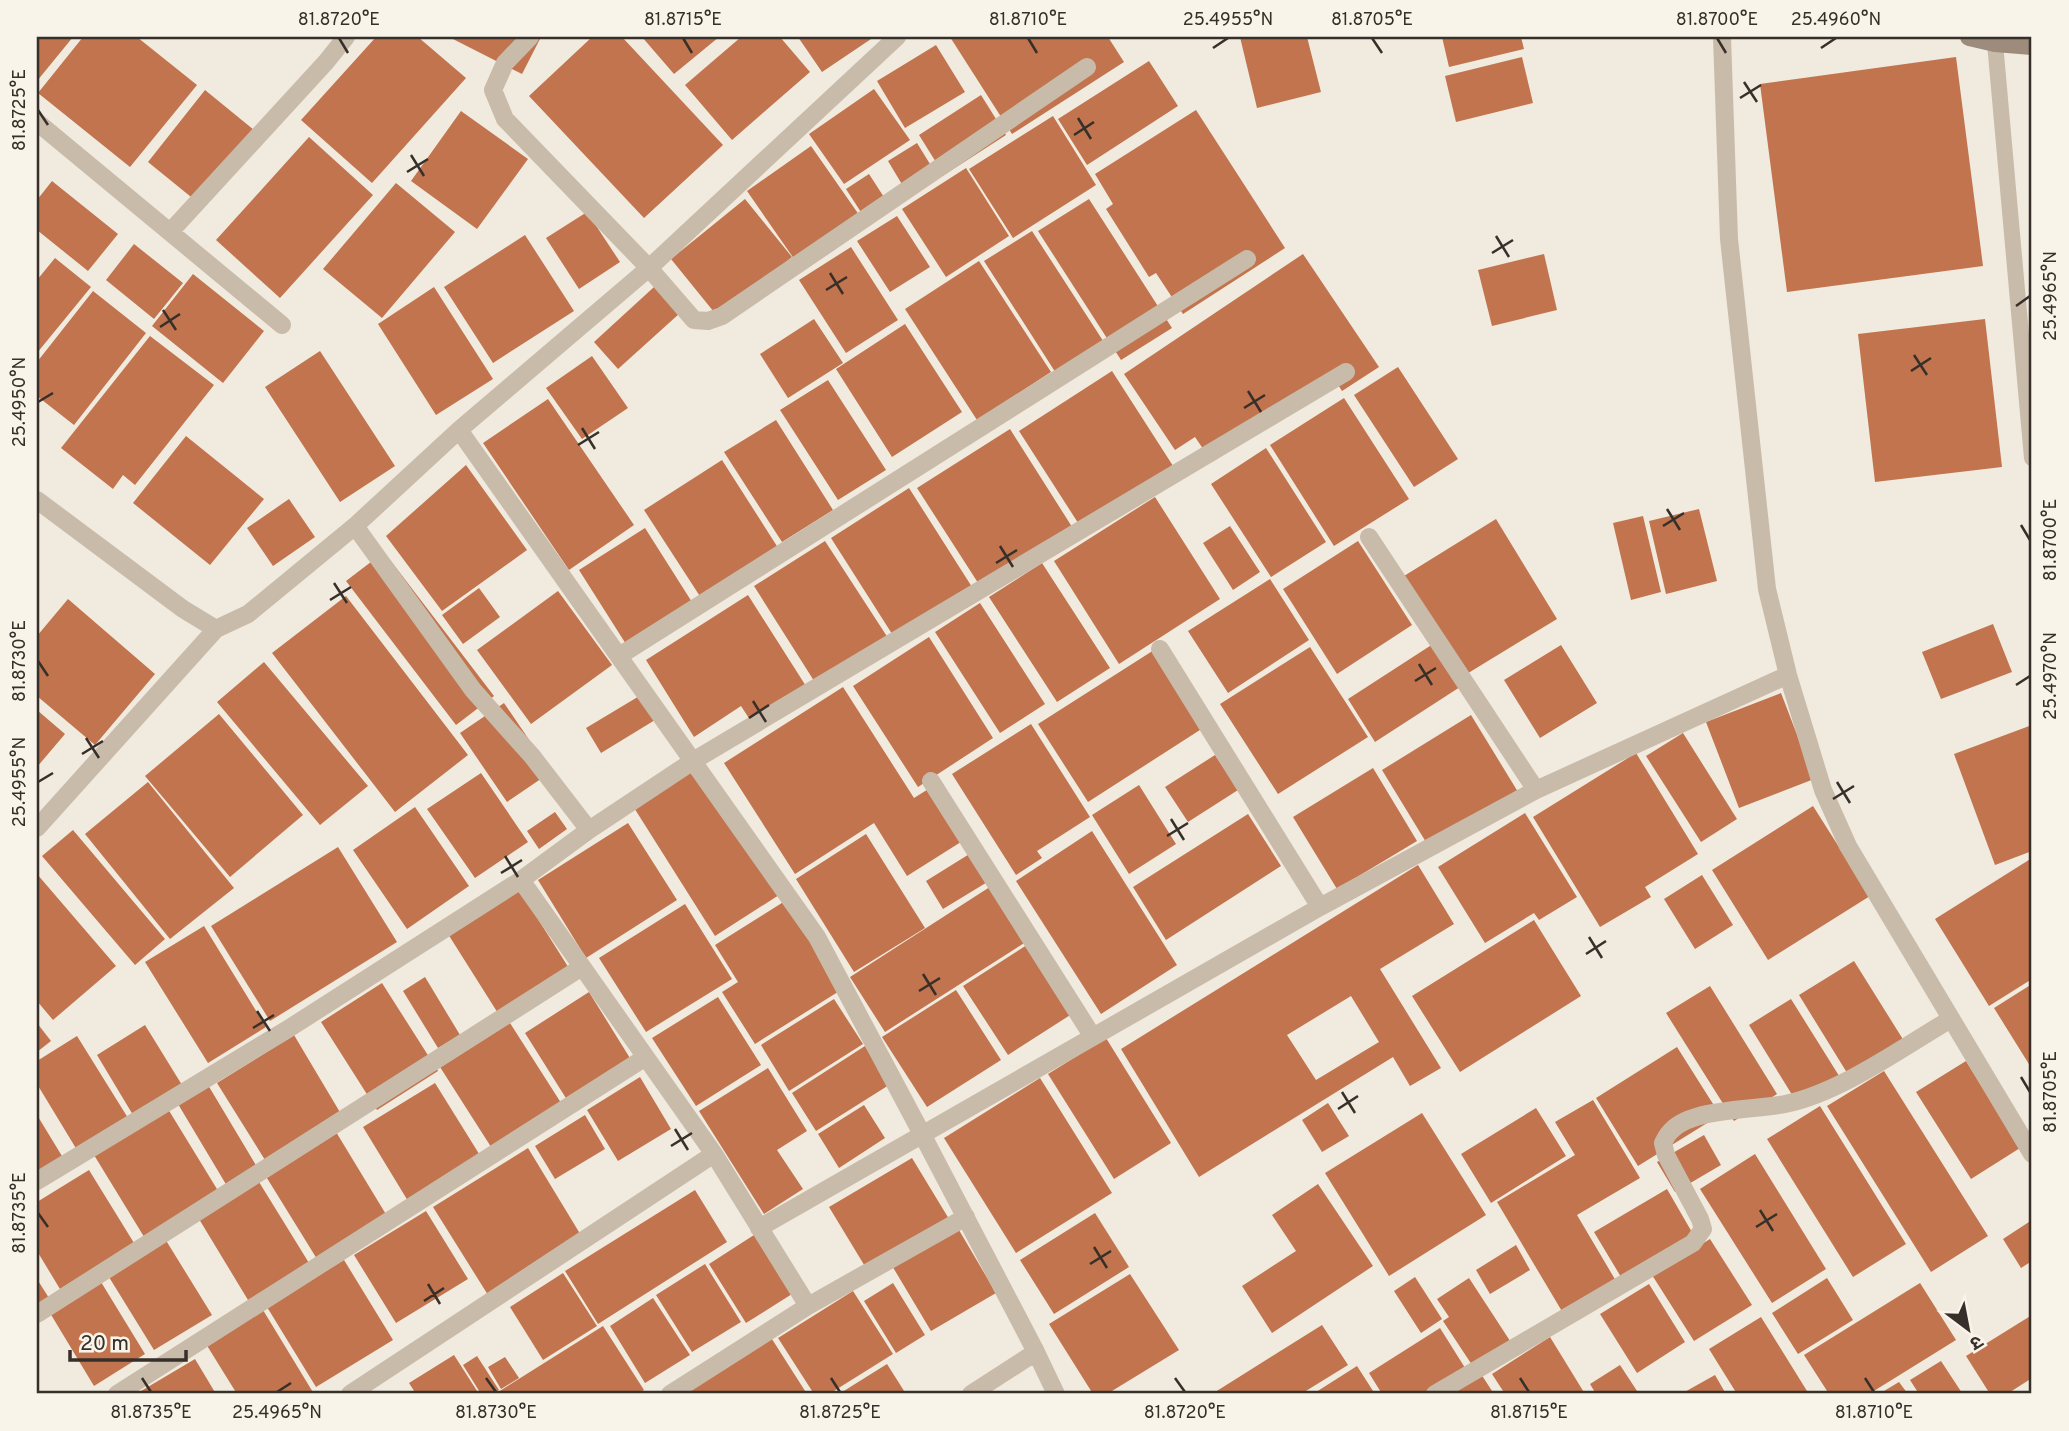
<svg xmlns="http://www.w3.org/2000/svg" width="2069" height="1431" viewBox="0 0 2069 1431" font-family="Overpass,'Noto Sans Devanagari',sans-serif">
	<rect width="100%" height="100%" fill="#f1eade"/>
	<path fill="#c1744d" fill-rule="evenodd" d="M 37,37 L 73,37 L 37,81 Z
		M 83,37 L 137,37 L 197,85 L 130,167 L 38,93 Z
		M 376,37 L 418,37 L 466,78 L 372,183 L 301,120 Z
		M 449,37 L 541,37 L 522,74 Z
		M 592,37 L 622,37 L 723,145 L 644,218 L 529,96 Z
		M 642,37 L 719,37 L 674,74 Z
		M 741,37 L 780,37 L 810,72 L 732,140 L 685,85 Z
		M 798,37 L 874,37 L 822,72 Z
		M 950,37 L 1108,37 L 1124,62 L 1012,134 Z
		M 1240,37 L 1307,37 L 1321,92 L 1257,108 Z
		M 1442,37 L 1521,37 L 1524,49 L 1449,67 Z
		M 936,45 L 965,92 L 905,128 L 877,81 Z
		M 1522,57 L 1533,103 L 1456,122 L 1445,76 Z
		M 1956,57 L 1983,266 L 1787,292 L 1760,84 Z
		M 1149,61 L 1178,106 L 1087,165 L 1058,119 Z
		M 874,89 L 910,140 L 844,184 L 809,134 Z
		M 205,90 L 254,130 L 196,201 L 148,162 Z
		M 981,95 L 1006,135 L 944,175 L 919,135 Z
		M 1196,110 L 1285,248 L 1183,314 L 1156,273 L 1149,277 L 1106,209 L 1113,204 L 1095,174 Z
		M 461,111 L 528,159 L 477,229 L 411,181 Z
		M 1053,116 L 1096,185 L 1013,238 L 969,169 Z
		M 309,137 L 373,195 L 280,298 L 216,240 Z
		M 917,143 L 938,177 L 909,196 L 888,161 Z
		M 811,146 L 864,222 L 799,266 L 747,191 Z
		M 966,168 L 1009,236 L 946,277 L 902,209 Z
		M 869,174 L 891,208 L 868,223 L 846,189 Z
		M 52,181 L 118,234 L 88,271 L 37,230 L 37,200 Z
		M 396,183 L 455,232 L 382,318 L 323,269 Z
		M 745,199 L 792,257 L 718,317 L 671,259 Z
		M 1089,199 L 1172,328 L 1121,360 L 1038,231 Z
		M 587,212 L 620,262 L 579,289 L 546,238 Z
		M 897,216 L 930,267 L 890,292 L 857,241 Z
		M 1032,231 L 1109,350 L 1061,381 L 984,261 Z
		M 525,235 L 574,311 L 493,363 L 444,287 Z
		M 134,244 L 183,283 L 154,319 L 106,280 Z
		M 851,247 L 898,320 L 846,353 L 799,280 Z
		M 1303,254 L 1379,367 L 1342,391 L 1335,380 L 1212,462 L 1195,437 L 1175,450 L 1124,374 Z
		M 1544,254 L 1557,310 L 1492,326 L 1478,270 Z
		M 55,258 L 91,287 L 37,353 L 37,280 Z
		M 979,261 L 1051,372 L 977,420 L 905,309 Z
		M 193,274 L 264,331 L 223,383 L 152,326 Z
		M 666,276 L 690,304 L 618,369 L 594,342 Z
		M 434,287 L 493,379 L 436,415 L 378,324 Z
		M 93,291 L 146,333 L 74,425 L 37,396 L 37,362 Z
		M 814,319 L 843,363 L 788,398 L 760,354 Z
		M 1985,319 L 2002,467 L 1875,482 L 1858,334 Z
		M 905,324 L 962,412 L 892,457 L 836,369 Z
		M 150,336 L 214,385 L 135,485 L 123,475 L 113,489 L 61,448 Z
		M 320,351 L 395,466 L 340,502 L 265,387 Z
		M 592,356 L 628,408 L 582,439 L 546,388 Z
		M 1398,367 L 1458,459 L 1414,487 L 1354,395 Z
		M 1112,371 L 1175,469 L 1082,529 L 1019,431 Z
		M 828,380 L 886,470 L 838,500 L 780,410 Z
		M 1344,398 L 1409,499 L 1334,546 L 1270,445 Z
		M 548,399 L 634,525 L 569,570 L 483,443 Z
		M 776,420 L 833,510 L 782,542 L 724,452 Z
		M 1010,429 L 1074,530 L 982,589 L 917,488 Z
		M 186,436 L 264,499 L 210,565 L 133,503 Z
		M 1266,448 L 1326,542 L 1271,577 L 1211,484 Z
		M 722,460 L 782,554 L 705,604 L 644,510 Z
		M 466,465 L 527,550 L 442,611 L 386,536 Z
		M 909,488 L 972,587 L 894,637 L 831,538 Z
		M 1155,497 L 1220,599 L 1119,664 L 1054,561 Z
		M 289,499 L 315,537 L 273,566 L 247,528 Z
		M 1699,509 L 1717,581 L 1666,594 L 1649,521 Z
		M 1643,516 L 1661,592 L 1631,600 L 1613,523 Z
		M 1496,519 L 1557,619 L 1465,675 L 1404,576 Z
		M 1230,526 L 1260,572 L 1233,590 L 1203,543 Z
		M 645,528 L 697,610 L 631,652 L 579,570 Z
		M 825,541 L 888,638 L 816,684 L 754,586 Z
		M 1358,541 L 1412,625 L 1337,674 L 1283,589 Z
		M 384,552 L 494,696 L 456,725 L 346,581 Z
		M 1042,563 L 1110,668 L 1057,702 L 989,597 Z
		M 1270,579 L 1309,640 L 1228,693 L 1188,631 Z
		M 479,588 L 500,617 L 463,644 L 442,615 Z
		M 558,591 L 612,665 L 531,724 L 477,650 Z
		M 748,595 L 811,694 L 756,729 L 741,706 L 694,737 L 646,660 Z
		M 346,596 L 468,755 L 395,812 L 272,653 Z
		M 68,599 L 155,674 L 95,745 L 37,696 L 37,636 Z
		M 980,603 L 1045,704 L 1000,733 L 935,632 Z
		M 1993,624 L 2012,672 L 1941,699 L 1922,652 Z
		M 929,637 L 993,738 L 918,787 L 853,686 Z
		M 1433,644 L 1460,687 L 1375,742 L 1348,699 Z
		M 1561,645 L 1597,703 L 1540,738 L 1504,680 Z
		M 1310,647 L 1368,737 L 1278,794 L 1220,704 Z
		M 1154,650 L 1203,728 L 1088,802 L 1038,724 Z
		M 264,662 L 368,786 L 320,825 L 217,702 Z
		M 843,687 L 914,798 L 938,783 L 972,835 L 907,876 L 874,823 L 795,874 L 724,763 Z
		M 1781,693 L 1814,779 L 1739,808 L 1706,722 Z
		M 641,695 L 655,720 L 601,753 L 586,728 Z
		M 504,703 L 551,772 L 507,802 L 460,733 Z
		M 37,710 L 65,734 L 37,767 Z
		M 219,714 L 303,815 L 230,877 L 145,776 Z
		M 1471,715 L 1518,792 L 1429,847 L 1382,770 Z
		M 1031,724 L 1090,817 L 1037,851 L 1042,858 L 1016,875 L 952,774 Z
		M 2032,725 L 2032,851 L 1995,865 L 1954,754 Z
		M 1683,733 L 1737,819 L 1701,842 L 1646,756 Z
		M 1636,753 L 1698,854 L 1645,887 L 1651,897 L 1600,927 L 1533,817 Z
		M 1215,755 L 1238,790 L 1188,822 L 1165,787 Z
		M 695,762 L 779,895 L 715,936 L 631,803 Z
		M 1373,768 L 1417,841 L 1337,889 L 1293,817 Z
		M 481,773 L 528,842 L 475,878 L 427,809 Z
		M 148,782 L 234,888 L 170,939 L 85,834 Z
		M 1139,785 L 1176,844 L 1129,874 L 1092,815 Z
		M 1813,806 L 1870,896 L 1768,960 L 1712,870 Z
		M 415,807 L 469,886 L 407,929 L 353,850 Z
		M 555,812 L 567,829 L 539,849 L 527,831 Z
		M 1525,813 L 1577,897 L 1539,920 L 1534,913 L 1485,943 L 1438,867 Z
		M 1248,814 L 1281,866 L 1166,940 L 1133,887 Z
		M 628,823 L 677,900 L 586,958 L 538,880 Z
		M 73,830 L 165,939 L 135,965 L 42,856 Z
		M 1092,831 L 1177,965 L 1101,1014 L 1016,881 Z
		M 866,834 L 925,928 L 854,972 L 796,879 Z
		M 338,847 L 397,942 L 270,1021 L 211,926 Z
		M 971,853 L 989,881 L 943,909 L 926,881 Z
		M 2032,858 L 2032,979 L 1989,1006 L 1935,919 Z
		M 1418,865 L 1454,924 L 1380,969 L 1441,1068 L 1410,1086 L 1393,1057 L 1199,1177 L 1121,1049 ZM 1351,996 L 1379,1042 L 1316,1080 L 1287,1035 Z
		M 37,874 L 116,966 L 53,1020 L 37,1001 Z
		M 1702,875 L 1733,925 L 1695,949 L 1664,899 Z
		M 996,883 L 1032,938 L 885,1032 L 850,977 Z
		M 519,889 L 572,973 L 501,1018 L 448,934 Z
		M 785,901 L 841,990 L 755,1044 L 722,992 L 738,982 L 715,945 Z
		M 685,904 L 732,979 L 646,1032 L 599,958 Z
		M 1534,920 L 1581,996 L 1460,1072 L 1412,996 Z
		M 204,926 L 266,1027 L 208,1063 L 145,962 Z
		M 1033,941 L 1078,1010 L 1008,1055 L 963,986 Z
		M 1854,961 L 1904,1041 L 1849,1076 L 1799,995 Z
		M 425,977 L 460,1035 L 438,1048 L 403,991 Z
		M 382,983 L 438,1071 L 377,1110 L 321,1022 Z
		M 2032,984 L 2032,1069 L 1994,1008 Z
		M 1710,986 L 1777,1094 L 1734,1121 L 1666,1013 Z
		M 956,990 L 1001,1060 L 927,1107 L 882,1037 Z
		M 589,992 L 633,1063 L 569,1103 L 525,1033 Z
		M 718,997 L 761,1065 L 696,1106 L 652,1038 Z
		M 834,999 L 863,1044 L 789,1091 L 761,1045 Z
		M 1791,999 L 1841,1079 L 1799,1106 L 1749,1025 Z
		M 37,1023 L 51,1041 L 37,1052 Z
		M 510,1023 L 563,1106 L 493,1150 L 440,1067 Z
		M 145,1025 L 182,1085 L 133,1115 L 97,1055 Z
		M 294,1035 L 341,1114 L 265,1160 L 217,1083 Z
		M 77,1036 L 128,1118 L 77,1150 L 37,1084 L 37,1061 Z
		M 1106,1038 L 1171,1143 L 1114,1179 L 1048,1074 Z
		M 865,1046 L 889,1085 L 816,1131 L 792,1093 Z
		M 1677,1047 L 1720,1115 L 1638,1166 L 1596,1098 Z
		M 1966,1061 L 2020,1148 L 1971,1179 L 1916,1092 Z
		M 768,1068 L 807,1131 L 777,1150 L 803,1189 L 764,1214 L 699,1111 Z
		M 1884,1071 L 1988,1236 L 1931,1272 L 1827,1106 Z
		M 640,1077 L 671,1129 L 618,1161 L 587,1110 Z
		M 1040,1078 L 1112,1193 L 1016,1253 L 944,1138 Z
		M 435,1083 L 481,1157 L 408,1201 L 363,1127 Z
		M 208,1085 L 260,1172 L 230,1191 L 178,1104 Z
		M 1593,1100 L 1640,1178 L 1577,1215 L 1616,1281 L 1563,1313 L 1497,1202 L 1575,1155 L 1555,1122 Z
		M 1328,1103 L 1349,1136 L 1322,1152 L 1302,1120 Z
		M 864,1105 L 885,1138 L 839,1168 L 818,1134 Z
		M 1820,1106 L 1906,1244 L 1853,1277 L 1767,1139 Z
		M 1536,1108 L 1566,1156 L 1491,1203 L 1461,1154 Z
		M 168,1109 L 220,1194 L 146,1240 L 94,1155 Z
		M 1422,1113 L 1486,1215 L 1389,1276 L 1325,1173 Z
		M 37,1115 L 65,1161 L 37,1179 Z
		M 585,1115 L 605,1149 L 555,1179 L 535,1146 Z
		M 333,1127 L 387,1216 L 317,1259 L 262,1170 Z
		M 1704,1135 L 1721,1165 L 1675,1192 L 1657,1162 Z
		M 528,1148 L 582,1237 L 488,1295 L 433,1207 Z
		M 1755,1154 L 1826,1269 L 1772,1303 L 1700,1189 Z
		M 912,1158 L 949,1219 L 866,1268 L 829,1207 Z
		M 89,1170 L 134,1243 L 60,1289 L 37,1251 L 37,1202 Z
		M 259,1182 L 309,1263 L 248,1300 L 199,1219 Z
		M 1318,1184 L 1373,1266 L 1272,1333 L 1242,1286 L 1296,1251 L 1272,1215 Z
		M 1667,1189 L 1693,1234 L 1621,1277 L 1594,1232 Z
		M 695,1190 L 727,1242 L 598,1324 L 565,1271 Z
		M 426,1211 L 468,1279 L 396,1323 L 354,1255 Z
		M 1095,1213 L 1129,1267 L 1054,1314 L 1020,1260 Z
		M 2032,1220 L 2032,1261 L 2021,1268 L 2003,1239 Z
		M 956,1225 L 996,1293 L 931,1331 L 891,1264 Z
		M 162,1234 L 212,1315 L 154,1350 L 104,1269 Z
		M 754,1235 L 792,1294 L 746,1323 L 709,1264 Z
		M 1710,1239 L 1752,1305 L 1694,1341 L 1652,1275 Z
		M 1516,1245 L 1530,1270 L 1490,1294 L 1476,1270 Z
		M 344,1260 L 393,1340 L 316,1387 L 267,1307 Z
		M 705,1264 L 741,1322 L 692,1352 L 656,1295 Z
		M 563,1273 L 597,1326 L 543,1360 L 510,1307 Z
		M 1130,1274 L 1179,1350 L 1107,1394 L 1093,1394 L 1049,1324 Z
		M 1415,1277 L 1442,1319 L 1421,1333 L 1394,1291 Z
		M 1469,1278 L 1514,1347 L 1476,1371 L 1443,1321 L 1449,1317 L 1437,1299 Z
		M 1827,1278 L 1853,1320 L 1798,1354 L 1772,1313 Z
		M 37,1279 L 54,1306 L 37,1317 Z
		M 101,1282 L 145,1354 L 94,1386 L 50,1313 Z
		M 893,1283 L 925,1335 L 896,1353 L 864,1301 Z
		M 1920,1283 L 1956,1340 L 1869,1394 L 1829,1394 L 1804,1355 Z
		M 1649,1284 L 1685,1342 L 1637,1373 L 1600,1314 Z
		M 853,1291 L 893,1354 L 829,1394 L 814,1394 L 778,1338 Z
		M 653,1298 L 690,1355 L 645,1383 L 610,1326 Z
		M 263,1310 L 314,1394 L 237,1394 L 206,1344 Z
		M 2032,1315 L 2032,1378 L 2007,1394 L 1990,1394 L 1966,1356 Z
		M 1761,1317 L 1807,1391 L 1802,1394 L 1737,1394 L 1709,1349 Z
		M 1322,1325 L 1348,1365 L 1301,1394 L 1212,1394 Z
		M 603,1326 L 644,1390 L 637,1394 L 495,1394 Z
		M 1440,1328 L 1467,1371 L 1431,1394 L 1382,1394 L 1369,1373 Z
		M 770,1336 L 807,1394 L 677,1394 Z
		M 1550,1337 L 1585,1394 L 1505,1394 L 1492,1374 Z
		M 454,1355 L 479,1394 L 416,1394 L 409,1383 Z
		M 477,1356 L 499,1390 L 492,1394 L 481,1394 L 463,1365 Z
		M 505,1357 L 519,1378 L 501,1389 L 488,1367 Z
		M 195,1359 L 216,1394 L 136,1394 Z
		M 1941,1361 L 1962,1393 L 1919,1394 L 1910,1380 Z
		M 887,1364 L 906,1394 L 839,1394 Z
		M 1620,1365 L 1639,1394 L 1596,1394 L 1590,1384 Z
		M 1357,1366 L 1375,1394 L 1313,1394 Z
		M 1481,1374 L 1494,1394 L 1449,1394 Z
		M 1715,1375 L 1726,1394 L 1681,1394 Z
		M 1899,1382 L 1908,1394 L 1879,1394 Z"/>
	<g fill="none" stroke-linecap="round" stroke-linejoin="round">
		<path stroke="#c9bbaa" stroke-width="16" d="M 1995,43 L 2032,458"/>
		<path stroke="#c9bbaa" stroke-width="18" d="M 530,37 L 505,63 L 493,90 L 505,119 L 649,268 L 694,320 L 708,321 L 722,316 L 1087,67
			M 1722,37 L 1729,239 L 1767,589 L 1788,675 L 1823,790 L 1848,846 L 2032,1154
			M 37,122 L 282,325
			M 170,232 L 326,62 L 346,37
			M 459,430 L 817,937 L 922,1134 L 1036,1352 L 1056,1394
			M 37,500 L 183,609 L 216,629 L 248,614 L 355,526 L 459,430 L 649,268 L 897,37
			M 355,526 L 473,690 L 532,756 L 589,830
			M 1369,537 L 1536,790
			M 1160,649 L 1320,907
			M 619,656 L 1247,259
			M 931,781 L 1093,1037
			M 37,828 L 216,629
			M 521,880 L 714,1154 L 808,1306 L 670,1394
			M 37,1181 L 288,1029 L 521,880 L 589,830 L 693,761 L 1346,372
			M 759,1228 L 1320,907 L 1536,790 L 1788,675
			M 808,1306 L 966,1217
			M 37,1314 L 582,967
			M 117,1394 L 646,1057
			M 350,1394 L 714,1154
			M 971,1394 L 1036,1352
			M 1435,1394 L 1693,1243 L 1703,1229 L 1700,1219 L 1666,1155 L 1663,1143 C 1665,1139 1668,1133 1672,1130 C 1693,1108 1756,1110 1785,1104 C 1840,1093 1903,1047 1951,1019"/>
		<path stroke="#9d8b7b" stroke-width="18" d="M 1969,37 L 1995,43 L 2032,46"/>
	</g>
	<path fill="none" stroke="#372f29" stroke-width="2.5" d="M 339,38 L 348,53M 683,38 L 692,53M 1028,38 L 1037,53M 1372,38 L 1382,53M 1717,38 L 1726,53M 1213,48 L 1228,38M 1821,48 L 1836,38M 1744,82 L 1757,102M 1740,98 L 1761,85M 38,110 L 48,125M 1078,118 L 1091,139M 1074,135 L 1094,122M 411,155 L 424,176M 407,172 L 428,159M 1496,236 L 1509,257M 1492,253 L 1513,240M 830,273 L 843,294M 826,290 L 847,277M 2016,306 L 2030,296M 163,310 L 176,330M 160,327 L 180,314M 1914,355 L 1927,375M 1911,371 L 1931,358M 1248,391 L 1261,412M 38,402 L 53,393M 1244,408 L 1265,395M 582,428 L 595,449M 578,445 L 599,432M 1667,509 L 1680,530M 2021,525 L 2030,540M 1663,526 L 1684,513M 1000,546 L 1013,567M 996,563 L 1017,550M 334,583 L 347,603M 330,600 L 351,587M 38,661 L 48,676M 1419,664 L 1432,685M 1415,681 L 1436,668M 2016,685 L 2030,676M 753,701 L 766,722M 749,718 L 769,705M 86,738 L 99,758M 82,754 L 103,741M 38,782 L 53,773M 1837,782 L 1850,803M 1833,799 L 1854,786M 1171,819 L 1184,840M 1167,836 L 1188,823M 505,856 L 518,877M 501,873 L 522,860M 1589,937 L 1602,958M 1586,954 L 1606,941M 923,974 L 936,995M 919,991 L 940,978M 257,1011 L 270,1031M 253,1028 L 274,1015M 2021,1077 L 2030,1092M 1342,1092 L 1355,1113M 1338,1109 L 1358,1096M 675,1129 L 688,1150M 671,1146 L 692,1133M 1760,1210 L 1773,1231M 38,1213 L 48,1227M 1756,1227 L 1777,1214M 1094,1247 L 1107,1268M 1090,1264 L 1111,1251M 428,1284 L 440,1304M 424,1301 L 444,1288M 142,1378 L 151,1392M 486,1378 L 496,1392M 831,1378 L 840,1392M 1175,1378 L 1185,1392M 1520,1378 L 1529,1392M 1865,1378 L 1874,1392M 277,1392 L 291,1383"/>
	<rect width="2069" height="1431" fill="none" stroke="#f9f4ea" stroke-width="77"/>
	<g transform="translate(1968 1329) rotate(148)" stroke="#f9f4ea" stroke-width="5" paint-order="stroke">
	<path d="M0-5L12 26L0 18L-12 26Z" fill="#372f29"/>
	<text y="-10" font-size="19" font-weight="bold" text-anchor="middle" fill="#372f29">उ</text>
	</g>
	<path d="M70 1350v10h116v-10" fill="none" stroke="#372f29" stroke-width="3.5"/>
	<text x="80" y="1350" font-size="21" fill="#372f29" stroke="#f9f4ea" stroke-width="5" paint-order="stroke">20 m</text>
	<rect x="38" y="38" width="1992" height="1354" fill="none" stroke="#372f29" stroke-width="2.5"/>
	<g font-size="18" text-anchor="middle" fill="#372f29">
		<text x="339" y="25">81.8720°E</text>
		<text x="683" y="25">81.8715°E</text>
		<text x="1028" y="25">81.8710°E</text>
		<text x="1228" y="25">25.4955°N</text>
		<text x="1372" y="25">81.8705°E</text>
		<text x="1717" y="25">81.8700°E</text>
		<text x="1836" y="25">25.4960°N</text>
		<text transform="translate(19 110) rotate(-90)" y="6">81.8725°E</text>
		<text transform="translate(2050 296) rotate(-90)" y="6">25.4965°N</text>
		<text transform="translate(19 402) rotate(-90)" y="6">25.4950°N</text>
		<text transform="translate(2050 540) rotate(-90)" y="6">81.8700°E</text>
		<text transform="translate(19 661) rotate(-90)" y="6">81.8730°E</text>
		<text transform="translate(2050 676) rotate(-90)" y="6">25.4970°N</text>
		<text transform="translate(19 782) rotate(-90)" y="6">25.4955°N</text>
		<text transform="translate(2050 1092) rotate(-90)" y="6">81.8705°E</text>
		<text transform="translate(19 1213) rotate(-90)" y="6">81.8735°E</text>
		<text x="151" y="1418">81.8735°E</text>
		<text x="277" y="1418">25.4965°N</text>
		<text x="496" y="1418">81.8730°E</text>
		<text x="840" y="1418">81.8725°E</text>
		<text x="1185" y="1418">81.8720°E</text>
		<text x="1529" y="1418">81.8715°E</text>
		<text x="1874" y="1418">81.8710°E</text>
	</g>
</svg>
